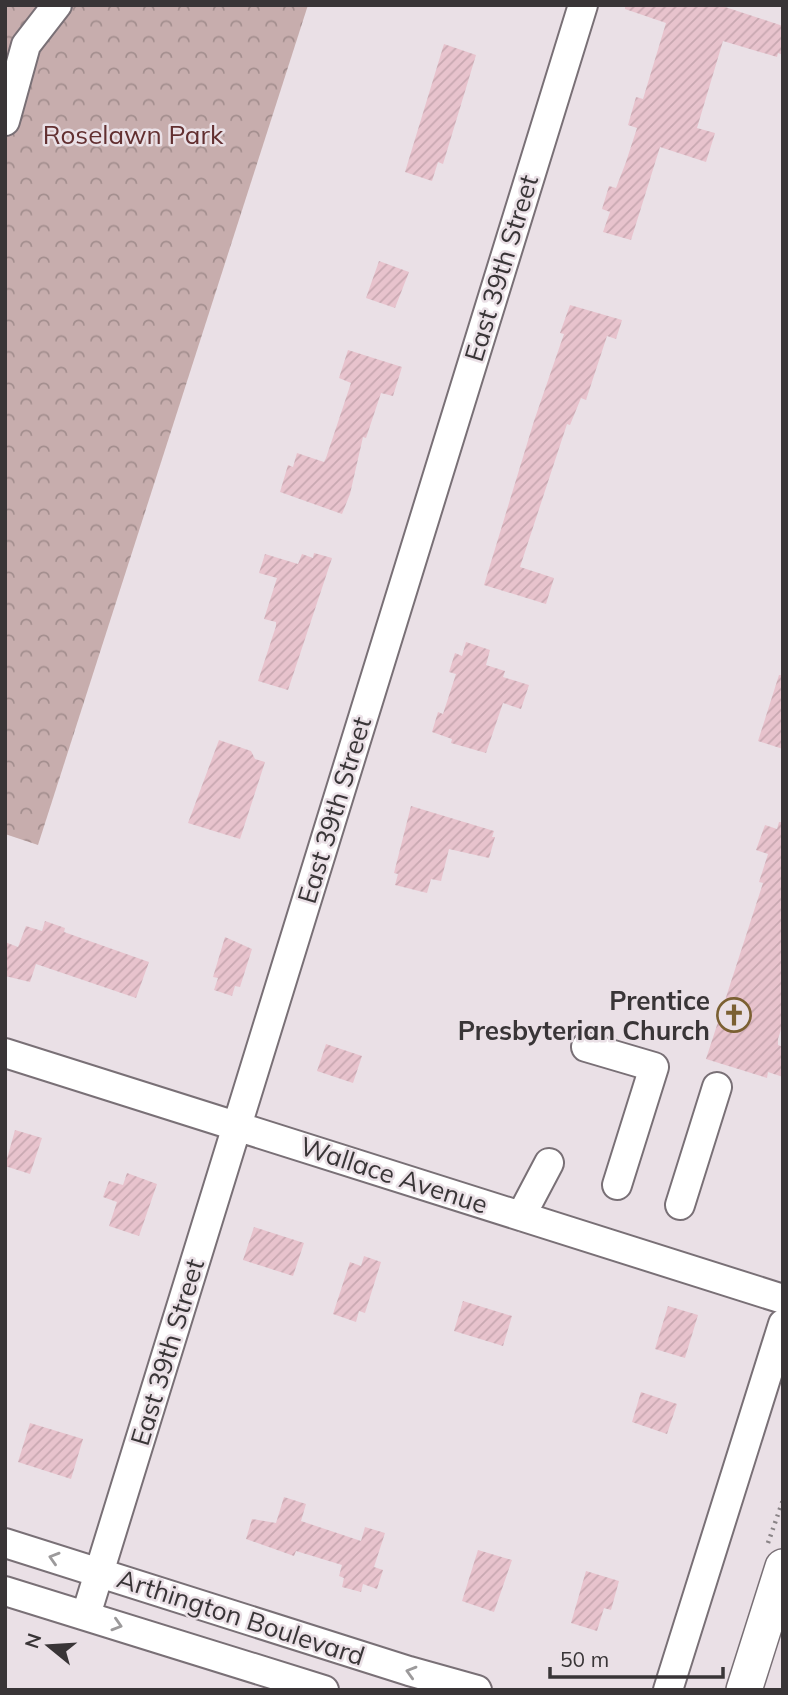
<svg xmlns="http://www.w3.org/2000/svg" width="788" height="1695" viewBox="0 0 788 1695" font-family="Mulish,sans-serif">
	<defs>
		<pattern id="park-crowns" width="20" height="18" patternUnits="userSpaceOnUse" patternTransform="scale(1.75)"><rect width="20" height="18" fill="#c7adad"/><path d="M2 6a3 3 0 1 1 6 0M12 15a3 3 0 1 1 6 0" fill="none" stroke="#a38e8e"/></pattern>
		<pattern id="building-hatch" width="6" height="6" patternUnits="userSpaceOnUse" patternTransform="scale(1.75)"><rect width="6" height="6" fill="#e8c3cd"/><path d="M-1 1l2-2M0 6l6-6M5 7l2-2" fill="none" stroke="#c8a8b1"/></pattern>
	</defs>
	<rect width="100%" height="100%" fill="#eae0e6"/>
	<path fill="url(#park-crowns)" d="M 5,5 L 308,5 L 38,845 L 5,834 Z"/>
	<path fill="url(#building-hatch)" d="M 625,5 L 719,5 L 783,26 L 783,55 L 778,53 L 777,57 L 723,41 L 697,128 L 715,133 L 706,162 L 660,147 L 631,240 L 603,232 L 610,212 L 602,209 L 609,186 L 616,188 L 626,162 L 637,128 L 628,125 L 636,97 L 643,99 L 666,23 L 625,9 Z
		M 444,44 L 476,55 L 443,164 L 438,162 L 432,181 L 405,172 Z
		M 379,261 L 409,272 L 395,308 L 366,298 Z
		M 570,305 L 622,320 L 616,339 L 607,336 L 586,400 L 581,398 L 570,425 L 567,424 L 520,567 L 554,578 L 546,604 L 484,585 L 534,421 L 564,334 L 560,333 Z
		M 348,350 L 402,367 L 393,396 L 381,393 L 366,438 L 363,437 L 350,494 L 342,514 L 280,492 L 288,465 L 293,467 L 297,453 L 324,462 L 326,458 L 351,383 L 339,378 Z
		M 314,553 L 332,558 L 288,690 L 258,681 L 276,626 L 276,622 L 264,619 L 277,578 L 259,573 L 265,554 L 298,564 L 302,554 L 313,558 Z
		M 466,642 L 490,650 L 486,665 L 505,671 L 503,677 L 529,685 L 521,709 L 503,703 L 486,753 L 451,743 L 452,739 L 432,732 L 438,712 L 443,714 L 456,674 L 449,672 L 455,653 L 462,656 Z
		M 779,675 L 783,675 L 783,749 L 758,741 Z
		M 219,740 L 251,751 L 255,759 L 265,762 L 240,839 L 188,823 Z
		M 411,806 L 494,831 L 492,837 L 495,837 L 489,858 L 449,849 L 441,881 L 431,879 L 427,893 L 395,885 L 398,874 L 394,873 Z
		M 779,822 L 783,822 L 783,1023 L 778,1039 L 778,1045 L 783,1047 L 783,1077 L 768,1072 L 767,1078 L 706,1059 L 763,883 L 759,882 L 768,854 L 756,850 L 765,825 L 777,829 Z
		M 45,921 L 65,928 L 64,932 L 149,962 L 136,998 L 36,964 L 30,982 L 5,976 L 5,942 L 18,947 L 26,926 L 42,931 Z
		M 225,937 L 252,949 L 240,987 L 235,986 L 232,996 L 214,990 L 218,978 L 213,977 Z
		M 326,1044 L 362,1056 L 353,1083 L 317,1071 Z
		M 15,1130 L 42,1138 L 30,1174 L 5,1166 Z
		M 127,1173 L 157,1184 L 139,1236 L 109,1226 L 117,1202 L 103,1197 L 109,1181 L 123,1185 Z
		M 254,1227 L 304,1243 L 293,1276 L 243,1260 Z
		M 364,1256 L 381,1262 L 365,1313 L 359,1311 L 356,1322 L 333,1314 L 350,1262 L 361,1266 Z
		M 463,1301 L 512,1316 L 503,1346 L 454,1331 Z
		M 668,1306 L 698,1315 L 685,1358 L 655,1349 Z
		M 641,1392 L 677,1404 L 667,1434 L 632,1422 Z
		M 30,1423 L 83,1439 L 71,1479 L 18,1462 Z
		M 284,1497 L 306,1504 L 301,1521 L 361,1541 L 365,1527 L 385,1533 L 374,1567 L 383,1570 L 377,1589 L 363,1584 L 361,1592 L 342,1587 L 344,1578 L 339,1576 L 342,1565 L 296,1551 L 294,1556 L 246,1539 L 252,1519 L 276,1523 Z
		M 478,1550 L 512,1560 L 494,1612 L 462,1601 Z
		M 586,1571 L 619,1581 L 611,1610 L 604,1608 L 597,1631 L 571,1623 Z"/>
	<g fill="none" stroke-linecap="round" stroke-linejoin="round">
		<g stroke="#797076" stroke-width="32">
			<path id="minor" d="M 5,121 L 26,45 L 57,5
				M 586,1047 L 654,1067 L 617,1185
				M 5,1053 L 783,1299
				M 680,1205 L 717,1087
				M 521,1216 L 549,1163
				M 5,1543 L 409,1671 L 477,1690
				M 5,1591 L 324,1690
				M 86,1615 L 583,5
				M 668,1690 L 783,1324"/>
		</g>
		<g stroke="#797076" stroke-width="38">
			<path id="major" d="M 744,1690 L 783,1567"/>
		</g>
		<path stroke="#898386" stroke-width="4.5" stroke-dasharray="2 5" stroke-linecap="butt" d="M 768,1543 L 783,1500"/>
		<use href="#minor" stroke="#fff" stroke-width="28"/>
		<use href="#major" stroke="#fff" stroke-width="35"/>
	</g>
	<defs><path id="oneway-chevron" d="M-2-3.5L2.5 0L-2 3.5" fill="none" stroke-width="1.6" stroke-linecap="round" stroke-linejoin="round" transform="scale(1.75)"/></defs>
	<g stroke="#9c9a9b">
		<use href="#oneway-chevron" transform="translate(54 1558) rotate(-163)"/>
		<use href="#oneway-chevron" transform="translate(117 1625) rotate(17)"/>
		<use href="#oneway-chevron" transform="translate(411 1672) rotate(-164)"/>
	</g>
	<defs>
		<g id="church-ring" transform="scale(1.75)"><circle r="9.5" fill="#eae0e6" stroke="#7b6032" stroke-width="1.5"/><path d="M-1.2-6h2.4v3.5h3.3v2.4h-3.3V6h-2.4V-.1h-3.3v-2.4h3.3Z" fill="#7b6032"/></g>
	</defs>
	<g fill-rule="evenodd">
		<use href="#church-ring" x="734" y="1015"/>
	</g>
	<g text-anchor="middle" dominant-baseline="central" stroke-width="5" stroke-linejoin="round" paint-order="stroke">
		<g font-size="26" fill="#622f30" stroke="#eae0e6">
			<text x="133" y="134">Roselawn Park</text>
		</g>
		<g font-size="26" fill="#393537" stroke="#eae0e6">
			<text transform="translate(501 268) rotate(-73)">East 39th Street</text>
			<text transform="translate(334 810) rotate(-73)">East 39th Street</text>
			<text transform="translate(394 1175) rotate(18)">Wallace Avenue</text>
			<text transform="translate(167 1352) rotate(-73)">East 39th Street</text>
			<text transform="translate(241 1617) rotate(18)">Arthington Boulevard</text>
		</g>
		<g font-size="26" font-weight="bold" fill="#393537" stroke="#eae0e6" text-anchor="end">
			<text x="710" y="1000">Prentice<tspan x="710" dy="30">Presbyterian Church</tspan></text>
		</g>
	</g>
	<rect width="788" height="1695" fill="none" stroke="#393537" stroke-width="14"/>
	<g transform="translate(49 1646) rotate(288)" stroke="#eae0e6" stroke-width="5" paint-order="stroke">
	<path d="M0-5L12 26L0 18L-12 26Z" fill="#393537"/>
	<text y="-10" font-size="19" font-weight="bold" text-anchor="middle" fill="#393537">N</text>
	</g>
	<path d="M550 1667v10h173v-10" fill="none" stroke="#393537" stroke-width="3.5"/>
	<text x="560" y="1667" font-size="21" fill="#393537" stroke="#eae0e6" stroke-width="5" paint-order="stroke">50 m</text>
</svg>
